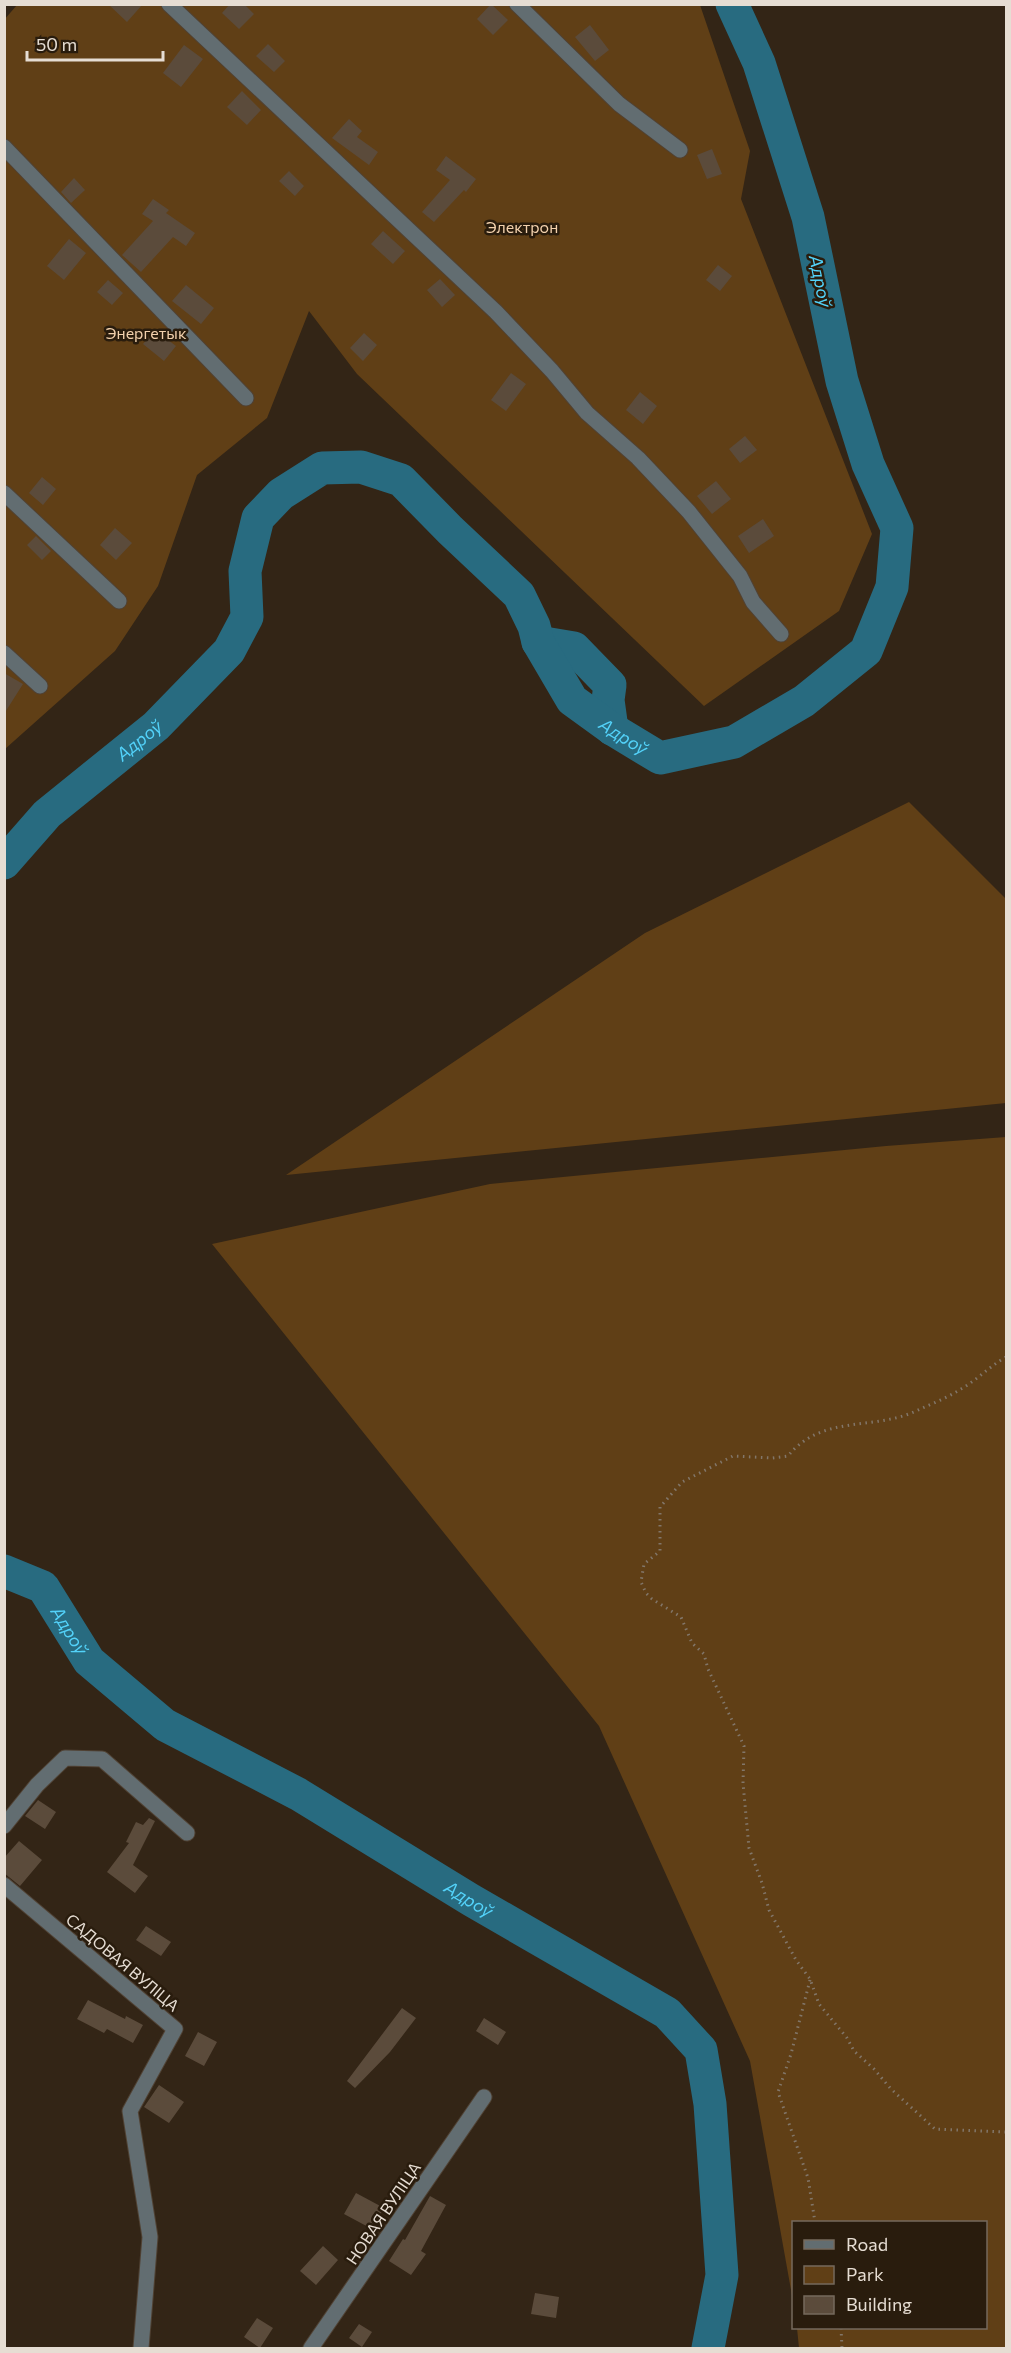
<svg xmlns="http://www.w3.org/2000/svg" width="1011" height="2353" viewBox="0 0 1011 2353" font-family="Commissioner,sans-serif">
	<rect width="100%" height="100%" fill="#332516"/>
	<path fill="#603f16" d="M 17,5 L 700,5 L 750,151 L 741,199 L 872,534 L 839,611 L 704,706 L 357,374 L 309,311 L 267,418 L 197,475 L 158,586 L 115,651 L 5,749 L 4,20 Z
		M 909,802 L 1006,899 L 1006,1103 L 286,1175 L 645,933 Z
		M 1006,1137 L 1006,2348 L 799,2348 L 797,2328 L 986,2328 L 986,2222 L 794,2222 L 793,2301 L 750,2061 L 599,1726 L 212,1244 L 490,1184 L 886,1146 Z"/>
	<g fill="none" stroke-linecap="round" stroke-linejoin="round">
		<g stroke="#286b80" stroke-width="33">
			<path d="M 538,642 L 574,648 L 610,685 L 608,700 L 612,729"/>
			<path id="s1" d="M 4,863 L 47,814 L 156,726 L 229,651 L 247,617 L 245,571 L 258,518 L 281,494 L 322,468 L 361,467 L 401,480 L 450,530 L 519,595 L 534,626 L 538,642 L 572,700 L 612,729 L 660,758 L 734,742 L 804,701 L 866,651 L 892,587 L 897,528 L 868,464 L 842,381 L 808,217 L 759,63 L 732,4"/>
			<path id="s2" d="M 4,1571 L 43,1587 L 89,1661 L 165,1725 L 298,1794 L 471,1900 L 667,2013 L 701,2050 L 710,2104 L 722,2275 L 708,2348"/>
		</g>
	</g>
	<path fill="#5b4b3b" d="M 108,4 L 143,4 L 127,22 Z
		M 230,4 L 244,4 L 254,14 L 239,29 L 222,13 Z
		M 491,4 L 508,20 L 493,35 L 477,19 Z
		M 590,25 L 609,50 L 595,61 L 575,37 Z
		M 268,44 L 285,61 L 274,72 L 256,56 Z
		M 184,45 L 203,59 L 181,87 L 163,73 Z
		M 242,91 L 261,110 L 247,125 L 227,107 Z
		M 349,119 L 362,131 L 357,137 L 378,152 L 369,165 L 332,138 Z
		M 712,149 L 722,174 L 707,179 L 697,155 Z
		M 446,156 L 476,179 L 466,192 L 464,190 L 434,222 L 422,212 L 450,180 L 436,170 Z
		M 289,171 L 304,186 L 295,196 L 279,181 Z
		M 74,178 L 85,190 L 71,203 L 61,192 Z
		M 153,199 L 169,210 L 166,213 L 195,233 L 186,246 L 173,237 L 141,272 L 122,255 L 153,221 L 142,214 Z
		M 383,231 L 405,251 L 393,264 L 371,244 Z
		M 69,239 L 86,253 L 64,280 L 47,266 Z
		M 718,265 L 732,276 L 720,291 L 706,280 Z
		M 440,279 L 455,295 L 442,307 L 427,290 Z
		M 108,280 L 123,293 L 112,305 L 97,292 Z
		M 186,285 L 214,308 L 201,324 L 172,301 Z
		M 155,330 L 176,346 L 164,361 L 143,344 Z
		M 364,333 L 377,345 L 363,361 L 350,348 Z
		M 511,373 L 526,384 L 506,411 L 491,400 Z
		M 640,392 L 657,406 L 643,424 L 626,410 Z
		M 745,436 L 757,450 L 740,463 L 729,449 Z
		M 42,477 L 56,489 L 43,505 L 29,493 Z
		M 716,481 L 731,499 L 712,514 L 697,496 Z
		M 763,519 L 774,536 L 749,553 L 738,536 Z
		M 115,528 L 132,543 L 116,560 L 100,545 Z
		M 36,536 L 51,551 L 42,560 L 27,545 Z
		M 4,673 L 23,684 L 4,714 Z
		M 38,1800 L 56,1812 L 45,1829 L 25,1816 Z
		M 149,1818 L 155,1821 L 133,1865 L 148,1876 L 135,1893 L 107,1872 L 129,1843 L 126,1842 L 136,1822 L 143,1825 Z
		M 19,1841 L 42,1860 L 20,1886 L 4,1873 L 4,1858 Z
		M 146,1926 L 171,1942 L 161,1956 L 136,1940 Z
		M 88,2000 L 125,2019 L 126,2016 L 143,2025 L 133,2043 L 107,2029 L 104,2033 L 77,2019 Z
		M 402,2008 L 416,2018 L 390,2052 L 355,2088 L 347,2081 Z
		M 484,2018 L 506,2032 L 498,2045 L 476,2031 Z
		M 198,2032 L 217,2042 L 204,2066 L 185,2056 Z
		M 159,2085 L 184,2102 L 169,2123 L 144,2107 Z
		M 356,2193 L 384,2208 L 372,2229 L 344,2214 Z
		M 430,2196 L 446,2205 L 421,2251 L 426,2254 L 411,2275 L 389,2261 L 403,2239 L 405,2240 Z
		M 323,2246 L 338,2260 L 316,2285 L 300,2271 Z
		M 535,2293 L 559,2297 L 556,2318 L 531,2314 Z
		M 257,2318 L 273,2328 L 260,2348 L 244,2337 Z
		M 359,2324 L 372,2332 L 362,2347 L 349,2338 Z"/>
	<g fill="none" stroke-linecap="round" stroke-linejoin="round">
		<g stroke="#504234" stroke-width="17">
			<path id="minor" d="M 169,4 L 496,312 L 552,371 L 587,413 L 638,458 L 689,512 L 740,576 L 753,602 L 781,634
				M 517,4 L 619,104 L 680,150
				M 4,147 L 246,398
				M 4,493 L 119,601
				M 4,653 L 40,686
				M 4,1826 L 37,1785 L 65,1758 L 102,1759 L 187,1833
				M 4,1885 L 175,2029 L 130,2111 L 150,2237 L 141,2348
				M 311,2348 L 484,2097"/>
		</g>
		<path stroke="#827669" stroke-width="3" stroke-dasharray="1.5 4.5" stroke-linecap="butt" d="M 1006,1357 C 990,1366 977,1380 961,1389 C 947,1398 931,1404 916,1411 C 873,1431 822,1414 788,1456 L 772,1458 L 733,1456 L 682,1482 L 660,1507 L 660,1551 L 644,1564 L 641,1582 L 646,1593 L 652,1599 L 681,1617 L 692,1643 L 704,1654 L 708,1669 L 744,1746 L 743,1783 L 749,1848 L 762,1883 L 769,1910 L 796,1960 L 810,1979 L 819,2004 L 847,2038 L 854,2051 L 874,2069 L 891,2089 L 935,2129 L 1006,2132
			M 810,1980 L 791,2054 L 778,2092 L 808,2178 L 815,2222
			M 841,2328 L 842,2348"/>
		<use href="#minor" stroke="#626d71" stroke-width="15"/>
	</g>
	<g text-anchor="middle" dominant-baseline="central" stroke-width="5" stroke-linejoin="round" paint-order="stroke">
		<g font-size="16" fill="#f3d1ad" stroke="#291c0d">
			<text x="522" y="226">Электрон</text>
			<text x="146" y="332">Энергетык</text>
		</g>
		<g font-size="16" fill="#e6ddd3" stroke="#291c0d">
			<text transform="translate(123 1962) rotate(40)">САДОВАЯ ВУЛІЦА</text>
			<text transform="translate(383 2213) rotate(-56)">НОВАЯ ВУЛІЦА</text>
		</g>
		<g font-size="18" font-style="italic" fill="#53d2f9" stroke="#291c0d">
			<text transform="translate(821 281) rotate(78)">Адроў</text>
			<text stroke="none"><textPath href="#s1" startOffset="958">Адроў</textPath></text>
			<text stroke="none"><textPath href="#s1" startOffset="183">Адроў</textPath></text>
			<text stroke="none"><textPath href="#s2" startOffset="93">Адроў</textPath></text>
			<text stroke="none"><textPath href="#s2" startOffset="579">Адроў</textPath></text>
		</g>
	</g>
	<rect width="1011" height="2353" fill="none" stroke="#e6ddd3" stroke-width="12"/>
	<rect x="792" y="2221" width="195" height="108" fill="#291c0d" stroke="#75695c" stroke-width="1.5"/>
	<rect x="804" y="2240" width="30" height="9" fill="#626d71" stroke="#75695c" stroke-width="1.5"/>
	<text x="846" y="2251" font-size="18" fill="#e6ddd3">Road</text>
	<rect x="804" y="2266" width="30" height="18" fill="#603f16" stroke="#75695c" stroke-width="1.5"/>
	<text x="846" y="2281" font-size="18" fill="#e6ddd3">Park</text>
	<rect x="804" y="2296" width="30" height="18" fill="#5b4b3b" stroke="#75695c" stroke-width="1.5"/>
	<text x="846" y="2311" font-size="18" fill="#e6ddd3">Building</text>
	<path d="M27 51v9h136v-9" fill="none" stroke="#e6ddd3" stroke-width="3"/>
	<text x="36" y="51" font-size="18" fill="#e6ddd3" stroke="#291c0d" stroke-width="4.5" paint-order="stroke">50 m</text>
</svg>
